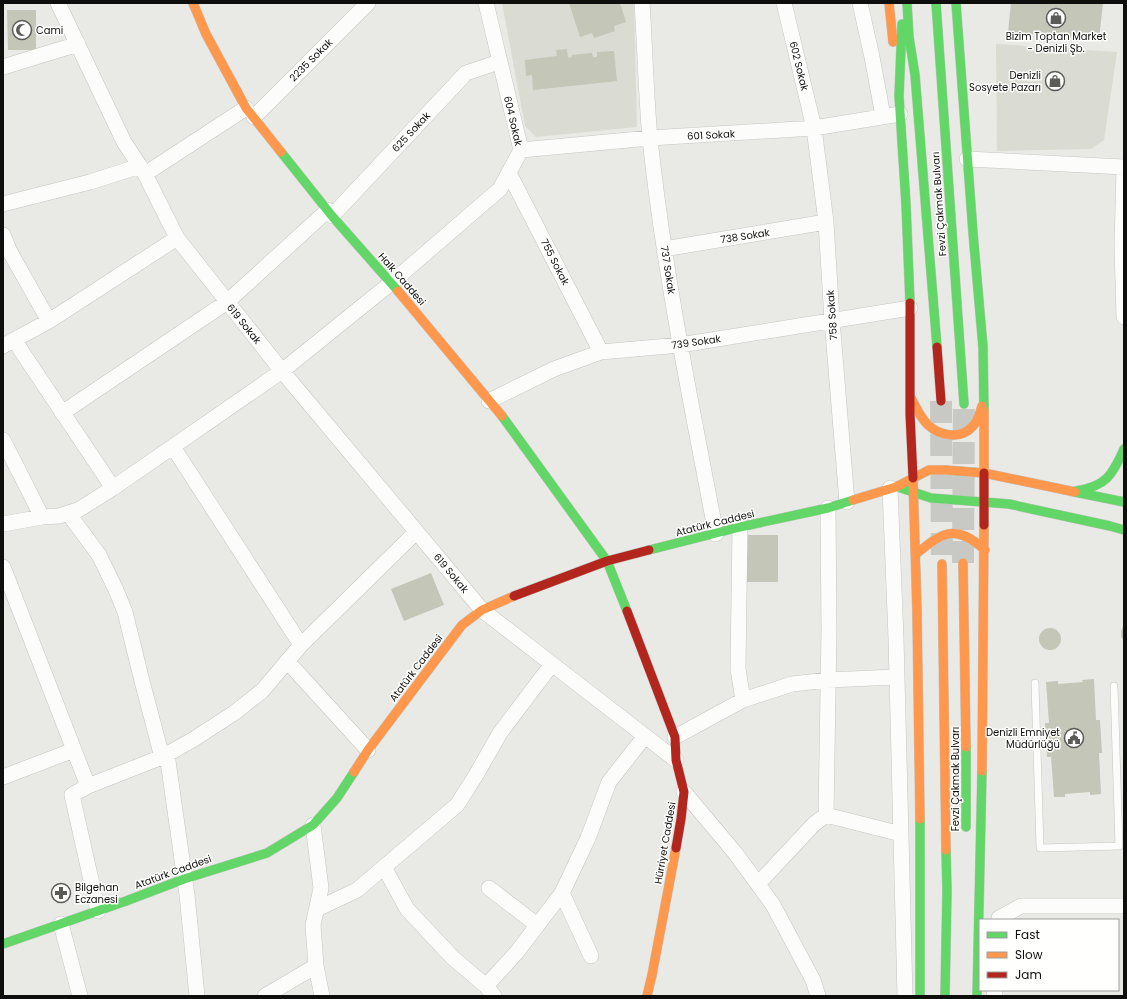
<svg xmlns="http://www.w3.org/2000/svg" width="1127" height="999" viewBox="0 0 1127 999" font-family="Poppins,sans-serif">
	<rect width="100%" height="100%" fill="#e9eae5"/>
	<path fill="#dadbd2" d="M 502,3 L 634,3 L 637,127 L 536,137 L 525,126 Z
		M 996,44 L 1117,52 L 1104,140 L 1091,149 L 997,151 Z"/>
	<path fill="#c4c6b7" d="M 569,3 L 620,3 L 626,22 L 614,26 L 615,31 L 594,38 L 592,33 L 580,37 Z
		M 1011,3 L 1103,3 L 1099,40 L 1008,32 Z
		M 7,10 L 36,10 L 36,50 L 8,50 Z
		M 567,49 L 568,58 L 572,57 L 572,55 L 592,53 L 593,57 L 597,57 L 597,52 L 614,51 L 617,81 L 533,90 L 532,75 L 526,76 L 525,60 L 557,56 L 556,50 Z
		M 742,535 L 778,535 L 778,582 L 742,582 Z
		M 431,573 L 444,605 L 404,621 L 391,589 Z
		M 1124,624 L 1124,641 L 1121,637 L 1121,631 Z
		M1039 639a11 11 0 1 1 22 0a11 11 0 1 1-22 0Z
		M 1094,679 L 1096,720 L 1100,720 L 1102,753 L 1099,753 L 1101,794 L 1090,795 L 1090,792 L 1065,794 L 1065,797 L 1054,797 L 1051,757 L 1047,757 L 1045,723 L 1049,723 L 1046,682 L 1058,681 L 1058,684 L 1083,682 L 1082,680 Z"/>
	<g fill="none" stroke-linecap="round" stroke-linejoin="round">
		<path stroke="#c8c9c4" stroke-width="22" stroke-dasharray="22 11" stroke-linecap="butt" d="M 941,401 L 942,564
			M 963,563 L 964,404"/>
		<g stroke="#c5c6c2" stroke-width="8">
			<path id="lane" d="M 1035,683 L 1040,848 L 1119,846 L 1114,686"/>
		</g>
		<g stroke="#c5c6c2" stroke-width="16">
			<path id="street" d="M 58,3 L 124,142 L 145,174 L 177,238 L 282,371 L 482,610 L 552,664 L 676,760
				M 642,3 C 645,48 646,94 650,139 C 664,272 691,403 716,534
				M 784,3 L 814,128 L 826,222 L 832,320 L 847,502
				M 860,3 L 872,57 L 883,116
				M 3,67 L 78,44
				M 254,117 L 368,3
				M 521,150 L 650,138 L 814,128 L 900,114
				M 967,159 L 1124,167
				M 1124,168 L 1122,246 L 1124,317
				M 509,173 L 601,352
				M 145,174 L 246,108
				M 3,204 L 90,182 L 140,166
				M 332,216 L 466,73 L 499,62
				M 3,235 L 10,252 L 49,321
				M 664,249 L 826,222
				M 14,340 L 113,488
				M 3,346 L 49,321 L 177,238
				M 489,401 L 554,369 L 601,352 L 680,345 L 910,308
				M 62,413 L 227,302 L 328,210
				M 3,440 L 42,517
				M 173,447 L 301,645
				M 890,488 L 896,638 L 905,996
				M 68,513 L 99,555 L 116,590 L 125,612 L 142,681 L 162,757
				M 3,524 L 42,517 L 59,516 L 78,510 L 113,488 L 282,371 L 391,283 L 500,189 L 521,150 L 486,3
				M 740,527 L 738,669 L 743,700
				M 3,567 L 88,786 L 162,757 L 194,739 L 234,713 L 262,691 L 301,645 L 416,532
				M 287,661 L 368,750
				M 675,737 L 743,700 L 792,684 L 828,680 L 896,677
				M 167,754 L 187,895 L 197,996
				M 3,777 L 74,750
				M 88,786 L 72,795 L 98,911
				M 684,792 L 736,854 L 773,905 L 813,980 L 818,996
				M 826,815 L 901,834
				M 313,825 L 321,888 L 313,925 L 316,966 L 322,996
				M 384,867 L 407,909 L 453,958 L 486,986 L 494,996
				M 758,884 L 814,824 L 826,815 L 829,631 L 828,508
				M 489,888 L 537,925
				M 562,893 L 591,956
				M 317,909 L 357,890 L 457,805 L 476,775 L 500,733 L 552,664
				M 999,920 L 999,918 L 1021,906 L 1124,906
				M 61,924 L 80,996
				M 486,986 L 517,952 L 562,893 L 588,838 L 609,782 L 645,736
				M 994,990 L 995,996
				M 265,996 L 316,966"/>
		</g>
		<g stroke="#c5c6c2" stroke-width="10">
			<path id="fast" d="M 907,3 L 909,37 L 915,75 L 937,347
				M 936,3 L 964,404
				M 956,3 L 973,233 L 983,347 L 984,411
				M 902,24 L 899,96 L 906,204 L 910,303
				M 281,152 L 332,216 L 398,291
				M 502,416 L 607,561 L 627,611
				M 898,487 L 931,498 L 1009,504 L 1110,526 L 1124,530
				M 1076,491 C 1106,486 1112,476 1124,449
				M 1075,492 L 1124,502
				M 649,550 L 740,527 L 828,508 L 853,500
				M 966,747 L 966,827
				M 920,819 L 920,996
				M 3,944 L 126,901 L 184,879 L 267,853 L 313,825 L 337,798 L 354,772
				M 945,996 L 947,891 L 946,850
				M 977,996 L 982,771"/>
		</g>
		<g stroke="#c5c6c2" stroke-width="10">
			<path id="slow" d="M 193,3 L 206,34 L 246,108 L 281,152
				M 889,3 L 893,42
				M 398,291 L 502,416
				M 911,398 C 916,407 920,417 928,425 C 940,436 961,440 973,426 C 978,421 980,413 982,406
				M 984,411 L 984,473
				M 913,478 L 917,612 L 920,819
				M 853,500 L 896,487 L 929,470 L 945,470 L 984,473 L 1075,492
				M 916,554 C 944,531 956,524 985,550
				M 963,563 L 966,747
				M 942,564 L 946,850
				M 982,771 L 984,525
				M 354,772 L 368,750 L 462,625 L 482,610 L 514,596
				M 647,996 L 652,975 L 676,848"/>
		</g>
		<g stroke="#c5c6c2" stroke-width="10">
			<path id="jam" d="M 910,303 L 910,414 L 913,478
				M 937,347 L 941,401
				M 984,525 L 984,473
				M 514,596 L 607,561 L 649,550
				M 627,611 L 675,737 L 676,760 L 684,792 L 681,819 L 676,848"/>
		</g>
		<use href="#lane" stroke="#fcfcfb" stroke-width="7"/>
		<use href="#street" stroke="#fcfcfb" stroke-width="15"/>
		<use href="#fast" stroke="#63d668" stroke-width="9"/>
		<use href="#slow" stroke="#ff974d" stroke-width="9"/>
		<use href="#jam" stroke="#b3261e" stroke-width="9"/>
	</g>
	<defs>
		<g id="shop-ring" transform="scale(1)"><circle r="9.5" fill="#fffffe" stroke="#5b5b58" stroke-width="1.5"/><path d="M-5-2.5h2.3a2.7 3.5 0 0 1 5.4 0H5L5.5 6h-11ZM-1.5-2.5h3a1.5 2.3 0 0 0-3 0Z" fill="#5b5b58"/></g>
		<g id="mosque-ring" transform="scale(1)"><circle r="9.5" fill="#fffffe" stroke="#5b5b58" stroke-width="1.5"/><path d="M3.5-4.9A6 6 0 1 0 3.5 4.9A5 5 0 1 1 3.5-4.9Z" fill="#5b5b58"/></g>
		<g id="civic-ring" transform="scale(1)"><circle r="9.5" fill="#fffffe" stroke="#5b5b58" stroke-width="1.5"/><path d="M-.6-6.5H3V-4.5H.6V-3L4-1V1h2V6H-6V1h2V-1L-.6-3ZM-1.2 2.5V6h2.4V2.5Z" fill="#5b5b58"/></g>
		<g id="pharmacy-ring" transform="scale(1)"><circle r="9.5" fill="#fffffe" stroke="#5b5b58" stroke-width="1.5"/><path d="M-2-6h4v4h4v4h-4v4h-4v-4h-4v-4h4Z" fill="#5b5b58"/></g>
	</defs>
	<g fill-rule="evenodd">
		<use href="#shop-ring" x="1056" y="18"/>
		<use href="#mosque-ring" x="22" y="30"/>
		<use href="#shop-ring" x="1055" y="81"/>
		<use href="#civic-ring" x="1074" y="738"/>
		<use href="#pharmacy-ring" x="61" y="893"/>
	</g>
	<g text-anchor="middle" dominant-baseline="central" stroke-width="3" stroke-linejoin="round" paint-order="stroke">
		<g font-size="10" fill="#0e0e0c" stroke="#fffffe" text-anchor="start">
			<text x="36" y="30">Cami</text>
			<text x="1056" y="36" text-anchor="middle">Bizim Toptan Market<tspan x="1056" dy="12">- Denizli Şb.</tspan></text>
			<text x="1041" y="75" text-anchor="end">Denizli<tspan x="1041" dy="12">Sosyete Pazarı</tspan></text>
			<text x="1060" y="732" text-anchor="end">Denizli Emniyet<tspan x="1060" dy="12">Müdürlüğü</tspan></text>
			<text x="75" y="887">Bilgehan<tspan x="75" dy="12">Eczanesi</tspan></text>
		</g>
		<g font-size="10" fill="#0e0e0c" stroke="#fffffe">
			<text transform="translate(311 60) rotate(-45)">2235 Sokak</text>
			<text transform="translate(799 66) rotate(76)">602 Sokak</text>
			<text transform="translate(513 121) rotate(77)">604 Sokak</text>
			<text transform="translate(411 132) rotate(-47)">625 Sokak</text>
			<text transform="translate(711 135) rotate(-3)">601 Sokak</text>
			<text transform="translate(939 204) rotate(-94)">Fevzi Çakmak Bulvarı</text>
			<text transform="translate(745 236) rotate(-9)">738 Sokak</text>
			<text transform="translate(555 262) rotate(63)">755 Sokak</text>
			<text transform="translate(668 270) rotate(81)">737 Sokak</text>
			<text transform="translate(402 279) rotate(49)">Halk Caddesi</text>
			<text transform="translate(832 315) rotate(-94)">758 Sokak</text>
			<text transform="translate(244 324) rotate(51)">619 Sokak</text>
			<text transform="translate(696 342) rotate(-8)">739 Sokak</text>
			<text transform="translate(715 523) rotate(-14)">Atatürk Caddesi</text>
			<text transform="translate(451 573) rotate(50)">619 Sokak</text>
			<text transform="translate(416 668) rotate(-53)">Atatürk Caddesi</text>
			<text transform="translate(955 779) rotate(-90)">Fevzi Çakmak Bulvarı</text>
			<text transform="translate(665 843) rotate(-80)">Hürriyet Caddesi</text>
			<text transform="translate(173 872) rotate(-20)">Atatürk Caddesi</text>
		</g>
	</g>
	<rect width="1127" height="999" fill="none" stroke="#0e0e0c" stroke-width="8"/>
	<rect x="979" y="919" width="140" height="72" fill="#fffffe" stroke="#9f9f9d"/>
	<rect x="987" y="932" width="20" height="6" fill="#63d668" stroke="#9f9f9d"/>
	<text x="1015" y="939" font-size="12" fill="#0e0e0c">Fast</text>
	<rect x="987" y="952" width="20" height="6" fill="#ff974d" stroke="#9f9f9d"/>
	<text x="1015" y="959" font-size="12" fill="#0e0e0c">Slow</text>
	<rect x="987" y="972" width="20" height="6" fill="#b3261e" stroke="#9f9f9d"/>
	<text x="1015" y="979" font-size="12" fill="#0e0e0c">Jam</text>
</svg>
